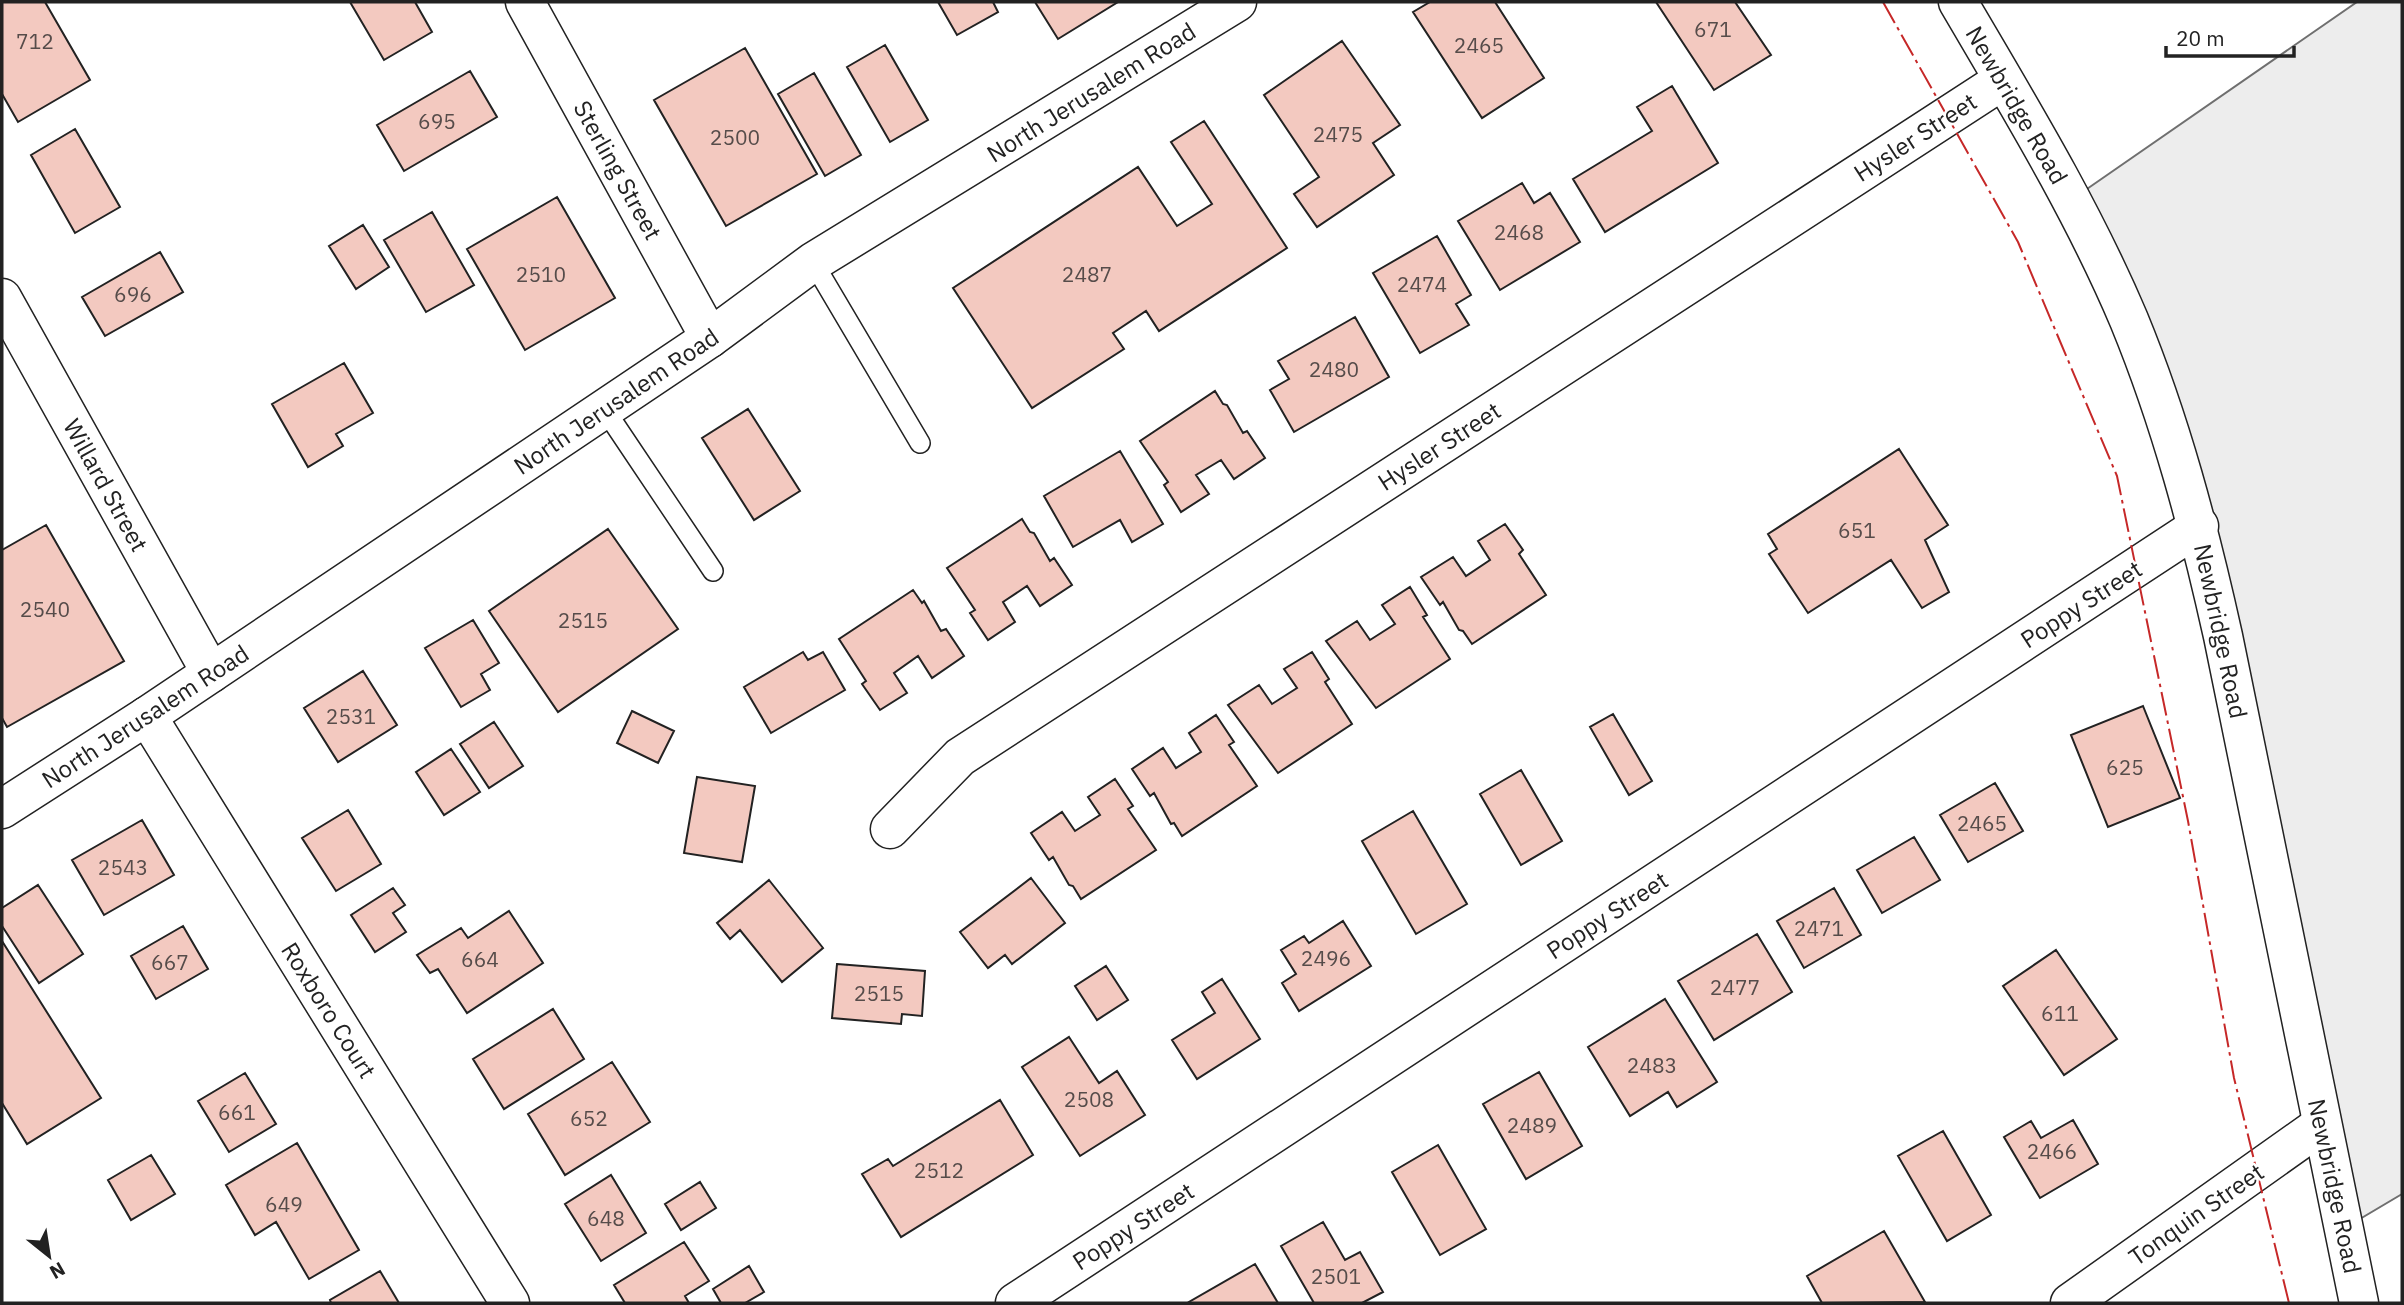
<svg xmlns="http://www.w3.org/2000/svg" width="2404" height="1305" viewBox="0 0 2404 1305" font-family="'IBM Plex Sans',sans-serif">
	<rect width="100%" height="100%" fill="#fff"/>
	<path fill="#ededed" stroke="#6f6f6f" stroke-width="2" d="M 2357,2 L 2402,2 L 2402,1194 L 2343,1229 L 2199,526 L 2071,200 Z"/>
	<path fill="#f3c9c0" stroke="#222" stroke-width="2" d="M 2,2 L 45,2 L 90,80 L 18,122 L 2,94 Z
		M 350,2 L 415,2 L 432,32 L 384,60 Z
		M 938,2 L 993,2 L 998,12 L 957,35 Z
		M 1035,2 L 1118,2 L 1058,39 Z
		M 1430,2 L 1495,2 L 1544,78 L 1482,118 L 1413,12 Z
		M 1656,2 L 1735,2 L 1771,55 L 1714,90 Z
		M 1342,41 L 1400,125 L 1373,143 L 1394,175 L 1317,227 L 1294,194 L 1319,177 L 1264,95 Z
		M 885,45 L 928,120 L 890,142 L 847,67 Z
		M 745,48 L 817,174 L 726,226 L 654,100 Z
		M 470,71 L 497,117 L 404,171 L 377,125 Z
		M 814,73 L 861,155 L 825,176 L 778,94 Z
		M 1672,86 L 1718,163 L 1605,232 L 1573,179 L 1652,131 L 1637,107 Z
		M 1204,121 L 1287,248 L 1159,331 L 1146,311 L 1113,333 L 1124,349 L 1032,408 L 953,288 L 1138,167 L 1177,226 L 1212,204 L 1171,142 Z
		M 75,129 L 120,207 L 75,233 L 31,155 Z
		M 1522,183 L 1534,203 L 1550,193 L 1580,242 L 1500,290 L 1458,221 Z
		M 557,197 L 615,298 L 525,350 L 467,249 Z
		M 432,212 L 474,285 L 426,312 L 384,240 Z
		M 363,225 L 389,267 L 356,289 L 329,246 Z
		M 1437,236 L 1471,295 L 1456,304 L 1469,325 L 1420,353 L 1373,273 Z
		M 160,252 L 183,292 L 105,336 L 82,297 Z
		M 1355,317 L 1389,377 L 1294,432 L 1270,390 L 1289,379 L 1278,361 Z
		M 344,363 L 373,413 L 336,434 L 343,446 L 308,467 L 272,404 Z
		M 1215,391 L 1223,404 L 1227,405 L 1243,433 L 1247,431 L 1265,458 L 1234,479 L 1221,460 L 1196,475 L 1209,494 L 1181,512 L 1164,485 L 1168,482 L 1140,441 Z
		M 748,409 L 800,491 L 754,520 L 702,438 Z
		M 1899,449 L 1948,525 L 1925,540 L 1949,592 L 1922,608 L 1891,560 L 1808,613 L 1769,554 L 1777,549 L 1768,534 Z
		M 1120,451 L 1163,524 L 1132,542 L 1120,520 L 1073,547 L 1044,496 Z
		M 1022,519 L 1030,532 L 1034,533 L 1050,561 L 1054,558 L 1072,585 L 1040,606 L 1027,586 L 1003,602 L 1015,622 L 988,640 L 970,613 L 975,610 L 947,568 Z
		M 1505,524 L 1523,550 L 1519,554 L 1546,595 L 1472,644 L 1463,631 L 1459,630 L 1443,602 L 1440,605 L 1421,577 L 1453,557 L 1466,576 L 1490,560 L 1478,541 Z
		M 46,525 L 124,661 L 7,727 L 2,718 L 2,550 Z
		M 608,529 L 678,629 L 558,712 L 489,611 Z
		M 1410,587 L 1427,615 L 1423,617 L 1450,659 L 1376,708 L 1326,641 L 1357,621 L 1370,640 L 1395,624 L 1382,605 Z
		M 913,590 L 922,603 L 924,601 L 941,631 L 946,629 L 964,656 L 932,678 L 918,656 L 894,673 L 907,693 L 880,710 L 862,684 L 866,681 L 839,639 Z
		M 473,620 L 499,663 L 481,674 L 490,690 L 461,707 L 425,648 Z
		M 803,652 L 808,660 L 823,652 L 845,690 L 771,733 L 744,687 Z
		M 1312,652 L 1329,679 L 1325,682 L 1352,724 L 1278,773 L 1228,705 L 1259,685 L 1272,704 L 1297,688 L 1284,669 Z
		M 363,671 L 397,725 L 338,762 L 304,708 Z
		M 2143,706 L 2180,798 L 2108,827 L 2071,735 Z
		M 632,711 L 674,731 L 658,763 L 617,743 Z
		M 1613,714 L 1652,781 L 1629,795 L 1590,727 Z
		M 1216,715 L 1234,742 L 1229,745 L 1257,786 L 1182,836 L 1174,823 L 1171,824 L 1154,793 L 1150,796 L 1132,769 L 1163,748 L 1176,768 L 1201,752 L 1189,733 Z
		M 494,722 L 523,766 L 489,788 L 460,744 Z
		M 451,749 L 480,792 L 444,815 L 416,772 Z
		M 1521,770 L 1562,841 L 1521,865 L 1480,794 Z
		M 697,777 L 755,786 L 742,862 L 684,853 Z
		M 1115,779 L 1133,806 L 1128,809 L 1156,850 L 1081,899 L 1073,886 L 1069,885 L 1053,857 L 1049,860 L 1031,833 L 1062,812 L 1075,831 L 1100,815 L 1088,797 Z
		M 1995,783 L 2023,831 L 1968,862 L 1940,815 Z
		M 348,810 L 381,864 L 336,891 L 302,838 Z
		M 1413,811 L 1467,904 L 1416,934 L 1362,841 Z
		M 142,820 L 174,875 L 104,915 L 72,860 Z
		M 1914,837 L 1940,880 L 1882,913 L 1857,870 Z
		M 1031,878 L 1065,923 L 1012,964 L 1005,955 L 988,968 L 960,932 Z
		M 769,880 L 823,948 L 782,982 L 740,930 L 730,939 L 717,923 Z
		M 38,885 L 83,954 L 39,983 L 2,926 L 2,908 Z
		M 393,888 L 405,905 L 393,913 L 406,932 L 375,952 L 351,915 Z
		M 1834,888 L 1861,935 L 1804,968 L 1777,921 Z
		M 509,911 L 543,963 L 467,1013 L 438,969 L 430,973 L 417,955 L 461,928 L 468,938 Z
		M 1343,921 L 1371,966 L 1299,1011 L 1282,983 L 1296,974 L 1281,950 L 1304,936 L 1309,943 Z
		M 183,926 L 208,969 L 156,999 L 131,956 Z
		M 1757,934 L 1792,992 L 1714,1040 L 1678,981 Z
		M 2,941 L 101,1098 L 27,1144 L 2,1103 Z
		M 2056,950 L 2117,1039 L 2064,1075 L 2003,986 Z
		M 837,964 L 925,971 L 922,1016 L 902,1014 L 901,1024 L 832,1018 Z
		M 1106,966 L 1128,1000 L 1097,1020 L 1075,986 Z
		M 1222,979 L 1260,1039 L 1197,1079 L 1172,1040 L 1215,1013 L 1202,992 Z
		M 1665,999 L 1717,1082 L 1677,1107 L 1668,1092 L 1630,1116 L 1588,1047 Z
		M 553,1009 L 584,1059 L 504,1109 L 473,1059 Z
		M 1069,1037 L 1099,1083 L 1117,1071 L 1145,1115 L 1080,1156 L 1022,1067 Z
		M 612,1062 L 650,1122 L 565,1175 L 528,1114 Z
		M 1539,1072 L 1582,1146 L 1526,1179 L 1483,1104 Z
		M 245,1073 L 276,1124 L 229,1152 L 198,1101 Z
		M 1000,1100 L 1033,1155 L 901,1237 L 862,1174 L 888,1159 L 893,1166 Z
		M 2073,1120 L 2098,1164 L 2040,1198 L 2004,1137 L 2031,1121 L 2041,1138 Z
		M 1943,1131 L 1991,1215 L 1947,1241 L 1898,1156 Z
		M 297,1143 L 359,1250 L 309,1279 L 276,1222 L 255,1235 L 226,1185 Z
		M 1438,1145 L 1486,1229 L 1440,1255 L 1392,1172 Z
		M 151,1155 L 175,1194 L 131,1220 L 108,1180 Z
		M 611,1175 L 646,1233 L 601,1261 L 565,1204 Z
		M 700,1182 L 716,1208 L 681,1230 L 665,1204 Z
		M 1323,1222 L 1345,1260 L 1360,1252 L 1383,1292 L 1362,1303 L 1314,1303 L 1281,1246 Z
		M 1884,1231 L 1925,1302 L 1822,1303 L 1807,1276 Z
		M 684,1242 L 709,1281 L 685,1296 L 689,1303 L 625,1303 L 614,1285 Z
		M 1255,1264 L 1278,1303 L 1190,1303 L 1189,1302 Z
		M 749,1266 L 764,1292 L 745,1303 L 721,1303 L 713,1289 Z
		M 380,1271 L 399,1303 L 331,1303 L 330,1300 Z"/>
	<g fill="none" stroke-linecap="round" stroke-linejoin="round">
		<g stroke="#222" stroke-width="22">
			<path id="lane" d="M 813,262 L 920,443
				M 601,404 L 713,571"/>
		</g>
		<g stroke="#222" stroke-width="41">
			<path id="street" d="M 525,2 L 710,338
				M 2,298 L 211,673
				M 147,716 L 510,1303
				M 890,829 L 960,757 L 2003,80
				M 1015,1303 L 2199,526
				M 2070,1303 L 2321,1125"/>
		</g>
		<g stroke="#222" stroke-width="41">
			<path id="secondary" d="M 2,809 L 147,716 L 710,338 L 813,262 L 1237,2"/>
		</g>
		<g stroke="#222" stroke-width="41">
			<path id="primary" d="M 1958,2 C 2019,106 2082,209 2129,320 C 2171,422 2199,528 2223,636 L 2359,1303"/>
		</g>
		<use href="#lane" stroke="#fff" stroke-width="19"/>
		<use href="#street" stroke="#fff" stroke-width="38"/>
		<use href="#secondary" stroke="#fff" stroke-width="38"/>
		<use href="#primary" stroke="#fff" stroke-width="38"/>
		<path stroke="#c62828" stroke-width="2" stroke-dasharray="24 5 3.5 5" stroke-linecap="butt" d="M 1883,2 L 2018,242 L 2117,476 L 2188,821 L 2234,1078 L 2289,1303"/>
	</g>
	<g text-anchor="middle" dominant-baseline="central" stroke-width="5" stroke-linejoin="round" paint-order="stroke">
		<g font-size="21" fill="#564c4a">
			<text x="1713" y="29">671</text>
			<text x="35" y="41">712</text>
			<text x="1479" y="45">2465</text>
			<text x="437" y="121">695</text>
			<text x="1338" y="134">2475</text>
			<text x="735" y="137">2500</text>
			<text x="1519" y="232">2468</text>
			<text x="541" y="274">2510</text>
			<text x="1087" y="274">2487</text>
			<text x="1422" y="284">2474</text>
			<text x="133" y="294">696</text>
			<text x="1334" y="369">2480</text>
			<text x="1857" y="530">651</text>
			<text x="45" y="609">2540</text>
			<text x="583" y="620">2515</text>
			<text x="351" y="716">2531</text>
			<text x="2125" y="767">625</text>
			<text x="1982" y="823">2465</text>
			<text x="123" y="867">2543</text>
			<text x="1819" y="928">2471</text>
			<text x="1326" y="958">2496</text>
			<text x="480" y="959">664</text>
			<text x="170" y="962">667</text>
			<text x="1735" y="987">2477</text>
			<text x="879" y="993">2515</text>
			<text x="2060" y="1013">611</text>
			<text x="1652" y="1065">2483</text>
			<text x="1089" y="1099">2508</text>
			<text x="237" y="1112">661</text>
			<text x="589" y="1118">652</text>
			<text x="1532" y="1125">2489</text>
			<text x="2052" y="1151">2466</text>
			<text x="939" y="1170">2512</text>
			<text x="284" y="1204">649</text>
			<text x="606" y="1218">648</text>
			<text x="1336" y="1276">2501</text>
		</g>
		<g font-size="24" fill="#222" stroke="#fff">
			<text transform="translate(1091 92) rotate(-32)">North Jerusalem Road</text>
			<text transform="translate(2017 105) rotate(60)">Newbridge Road</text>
			<text transform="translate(1915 137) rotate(-33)">Hysler Street</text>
			<text transform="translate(618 170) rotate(61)">Sterling Street</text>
			<text transform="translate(616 401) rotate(-34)">North Jerusalem Road</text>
			<text transform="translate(1439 446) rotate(-33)">Hysler Street</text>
			<text transform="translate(106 485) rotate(61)">Willard Street</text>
			<text transform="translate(2081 604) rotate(-33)">Poppy Street</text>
			<text transform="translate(2221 631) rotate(78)">Newbridge Road</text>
			<text transform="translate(145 716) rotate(-33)">North Jerusalem Road</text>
			<text transform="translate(1607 915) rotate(-33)">Poppy Street</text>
			<text transform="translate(329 1010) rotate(58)">Roxboro Court</text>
			<text transform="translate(2335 1186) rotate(78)">Newbridge Road</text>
			<text transform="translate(2196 1214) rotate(-35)">Tonquin Street</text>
			<text transform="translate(1133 1226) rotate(-33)">Poppy Street</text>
		</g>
	</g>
	<rect width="2404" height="1305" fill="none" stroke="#222222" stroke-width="7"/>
	<g transform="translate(49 1256) rotate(150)" stroke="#ffffff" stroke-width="5" paint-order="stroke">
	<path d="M0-5L12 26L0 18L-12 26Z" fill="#222222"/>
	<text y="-10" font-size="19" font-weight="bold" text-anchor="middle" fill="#222222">N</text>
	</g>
	<path d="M2166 46v10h128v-10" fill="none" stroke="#222222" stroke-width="3.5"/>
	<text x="2176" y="46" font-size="21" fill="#222222" stroke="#ffffff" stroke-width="5" paint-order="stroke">20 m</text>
</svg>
